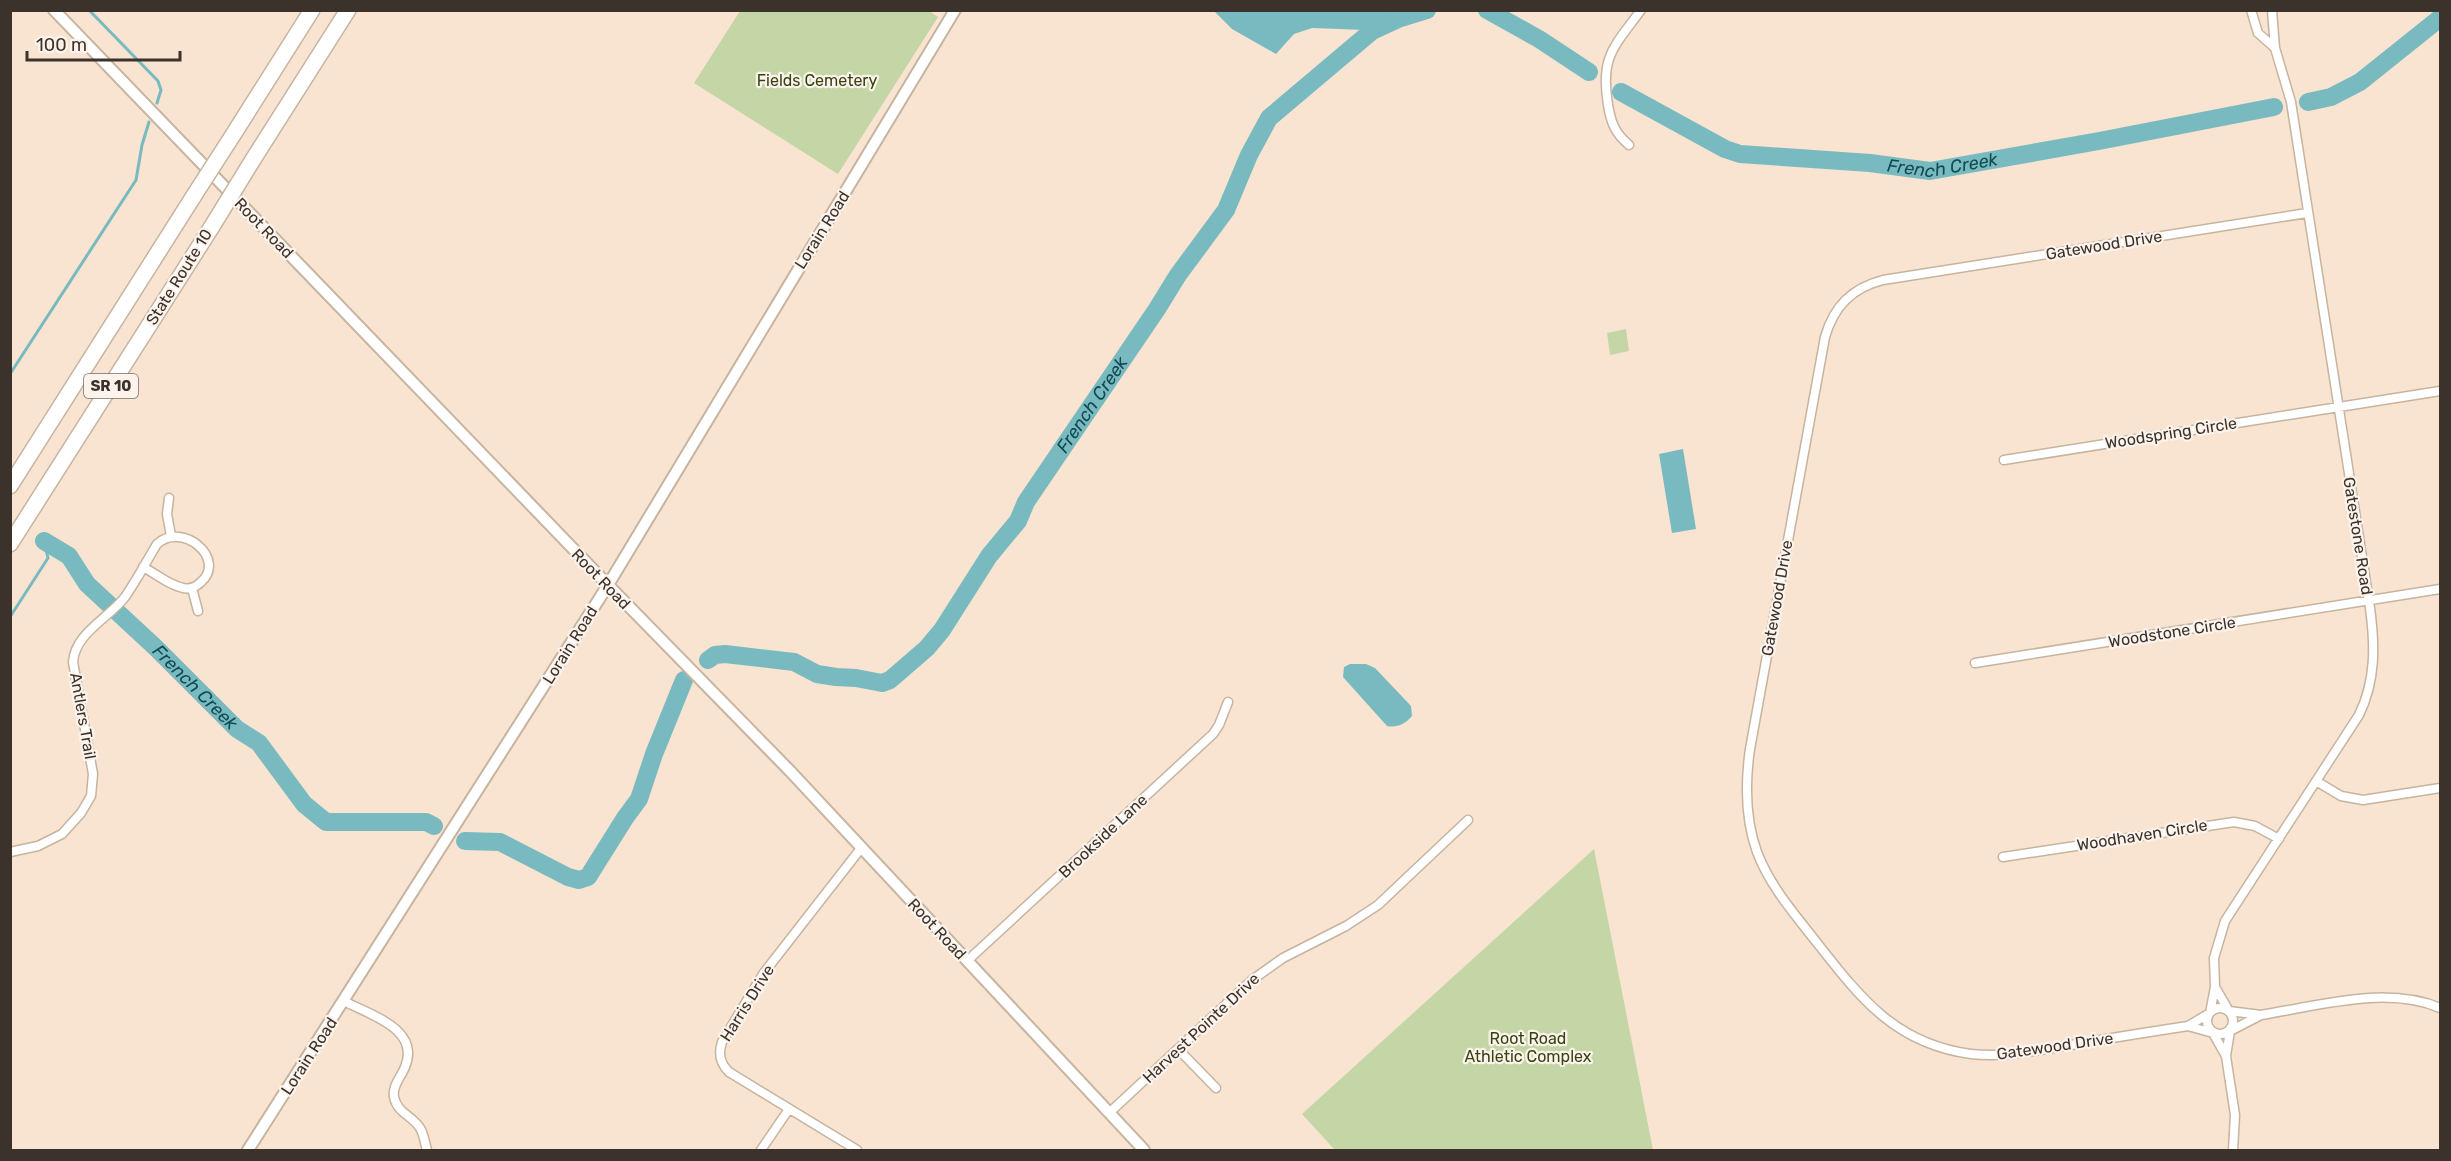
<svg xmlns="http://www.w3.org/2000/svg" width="2451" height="1161" viewBox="0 0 2451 1161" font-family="Rubik,sans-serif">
	<rect width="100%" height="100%" fill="#f8e4d0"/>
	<path fill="#c4d5a6" d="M 929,11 L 938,17 L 838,174 L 694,83 L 740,11 Z
		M 1626,329 L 1629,351 L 1610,355 L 1607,333 Z
		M 1594,849 L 1653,1150 L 1335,1150 L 1302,1114 Z"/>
	<path fill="#79bac0" d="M 1214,11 L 1399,11 L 1396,17 L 1366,30 L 1312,28 L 1294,34 L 1276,54 L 1232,29 Z
		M 1683,449 L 1696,529 L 1672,533 L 1659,454 Z
		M 1350,664 L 1366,664 L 1375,668 L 1411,706 L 1412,716 C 1405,724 1397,728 1387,726 L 1343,677 L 1344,667 Z"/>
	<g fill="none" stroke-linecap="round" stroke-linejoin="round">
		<path stroke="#79bac0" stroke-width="3" d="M 89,10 L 158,81 L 161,90 L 157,103
			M 10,374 L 136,180 L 142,145 L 149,122
			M 10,617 L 48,558 L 44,541"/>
		<g stroke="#79bac0" stroke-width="18">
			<path d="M 1487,10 L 1539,39 L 1589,72"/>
			<path id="s1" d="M 1621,92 L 1725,149 L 1740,154 L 1870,163 L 1930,171 L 2099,141 L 2274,107"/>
			<path d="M 2308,102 L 2331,97 L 2360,82 L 2440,18"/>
			<path id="s2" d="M 44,541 L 69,556 L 87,584 L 155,647 L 237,729 L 259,743 L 304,804 L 326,822 L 426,822 L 434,826"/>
			<path id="s3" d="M 708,660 L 715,655 L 725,654 L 794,662 L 817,674 L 836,677 L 856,678 L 882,683 L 890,680 L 927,648 L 942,630 L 989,556 L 1018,521 L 1026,502 L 1157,309 L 1178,275 L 1226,210 L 1249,155 L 1269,118 L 1372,31 L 1398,19 L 1427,10"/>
			<path d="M 465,841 L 500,842 L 568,877 L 579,880 L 588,877 L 625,818 L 639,799 L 654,754 L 684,680"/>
		</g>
		<g stroke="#c6b4a0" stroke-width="11">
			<path id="minor" d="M 2251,10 L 2258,33 L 2275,48
				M 1629,145 C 1615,133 1611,123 1608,105 C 1600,56 1614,47 1641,10
				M 2004,460 L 2440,391
				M 169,498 L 167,514 L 171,536
				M 192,588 L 198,611
				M 1975,663 L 2440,589
				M 2316,781 L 2341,796 L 2363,800 L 2440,788
				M 10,852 L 38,846 L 62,834 L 81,813 L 91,796 L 93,774 L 73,662 C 75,633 109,618 125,597 C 137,580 146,562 157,544 C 183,521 227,559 201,582 C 195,588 187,590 180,587 C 167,584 155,573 143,567
				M 2003,857 L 2234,822 L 2255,826 L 2279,839
				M 967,961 L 1213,734 L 1219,725 L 1228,702
				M 2215,987 L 2214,958 L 2225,921 L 2359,715 C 2376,680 2375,645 2370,608 L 2291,102 L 2275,48 L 2272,10
				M 2215,987 L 2229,1011 L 2261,1015 L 2230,1031 L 2226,1056 L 2213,1033 L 2188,1026 L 2210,1013 Z
				M 344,1001 C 370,1015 421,1029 405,1067 C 401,1077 392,1086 394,1097 C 397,1113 413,1116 420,1128 C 424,1134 425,1144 427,1150
				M2207 1021a13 13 0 1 1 26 0a13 13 0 1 1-26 0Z
				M 2261,1015 C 2318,1006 2386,985 2440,1008
				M 2188,1026 C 2149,1032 2110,1038 2071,1045 C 2038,1050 2005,1058 1971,1054 C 1894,1044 1859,996 1814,939 C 1793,912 1770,886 1757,852 C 1745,819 1745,784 1750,749 L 1825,337 C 1834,306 1852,288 1883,280 L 2307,213
				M 1178,1049 L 1216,1088
				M 2226,1056 L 2235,1115 L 2233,1150
				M 1109,1113 L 1252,980 L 1283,958 L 1346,926 L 1378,905 L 1468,820
				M 761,1150 L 789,1109
				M 857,1150 L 729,1072 C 720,1063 718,1054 722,1042 L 763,974 L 862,847"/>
		</g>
		<g stroke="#c6b4a0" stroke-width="14">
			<path id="tertiary" d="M 54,10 L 608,585 L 790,771 L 1144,1150
				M 248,1150 L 608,585 L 955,10"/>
		</g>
		<g stroke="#c6b4a0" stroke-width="18">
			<path id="motorway" d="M 233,135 L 312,10
				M 254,158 L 348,10
				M 10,486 L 195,194
				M 10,544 L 211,228"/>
		</g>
		<use href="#minor" stroke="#fff" stroke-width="8"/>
		<use href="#tertiary" stroke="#fff" stroke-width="10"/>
		<use href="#motorway" stroke="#fff" stroke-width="15"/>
		<g stroke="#c6b4a0" stroke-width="18" stroke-linecap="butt">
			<path id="motorway-bridge" d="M 195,194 L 233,135
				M 211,228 L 254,158"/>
		</g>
		<use href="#motorway-bridge" stroke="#fff" stroke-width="15"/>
	</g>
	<g text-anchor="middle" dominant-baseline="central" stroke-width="4.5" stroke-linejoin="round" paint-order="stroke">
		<rect fill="#fcf4ec" stroke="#756d65" stroke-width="1.5" x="84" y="374" width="54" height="24" rx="4.5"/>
		<g font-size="15" font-weight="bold" fill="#3b332b">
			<text x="111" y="386">SR 10</text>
		</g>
		<g font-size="16" fill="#354410" stroke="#fcf4ec">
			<text x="817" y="80">Fields Cemetery</text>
			<text x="1528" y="1038">Root Road<tspan x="1528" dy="18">Athletic Complex</tspan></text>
		</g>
		<g font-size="16" fill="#3b332b" stroke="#fcf4ec">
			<text transform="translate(264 228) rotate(46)">Root Road</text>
			<text transform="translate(822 230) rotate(-58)">Lorain Road</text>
			<text transform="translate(2104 245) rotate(-9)">Gatewood Drive</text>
			<text transform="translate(179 277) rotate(-58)">State Route 10</text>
			<text transform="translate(2171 433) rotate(-9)">Woodspring Circle</text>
			<text transform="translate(2358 536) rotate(81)">Gatestone Road</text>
			<text transform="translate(601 579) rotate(46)">Root Road</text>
			<text transform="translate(1777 598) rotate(-80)">Gatewood Drive</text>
			<text transform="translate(2172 632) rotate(-9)">Woodstone Circle</text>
			<text transform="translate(570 645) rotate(-58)">Lorain Road</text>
			<text transform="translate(83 716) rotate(80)">Antlers Trail</text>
			<text transform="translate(2142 835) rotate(-9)">Woodhaven Circle</text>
			<text transform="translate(1103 836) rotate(-43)">Brookside Lane</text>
			<text transform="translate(937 929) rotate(47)">Root Road</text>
			<text transform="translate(747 1003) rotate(-58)">Harris Drive</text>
			<text transform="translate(1201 1028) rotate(-43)">Harvest Pointe Drive</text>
			<text transform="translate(2055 1046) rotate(-8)">Gatewood Drive</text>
			<text transform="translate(309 1056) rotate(-57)">Lorain Road</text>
		</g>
		<g font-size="18" font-style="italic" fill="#0f4b50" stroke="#fcf4ec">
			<text stroke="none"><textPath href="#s1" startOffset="338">French Creek</textPath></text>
			<text stroke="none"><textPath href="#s3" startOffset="532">French Creek</textPath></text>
			<text stroke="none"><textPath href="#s2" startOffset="212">French Creek</textPath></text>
		</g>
	</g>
	<rect width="2451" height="1161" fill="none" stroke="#3b332b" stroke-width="24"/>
	<path d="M27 51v9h153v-9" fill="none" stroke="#3b332b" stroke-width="3"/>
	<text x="36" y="51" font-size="18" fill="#3b332b" stroke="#fcf4ec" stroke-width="4.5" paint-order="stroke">100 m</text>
</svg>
